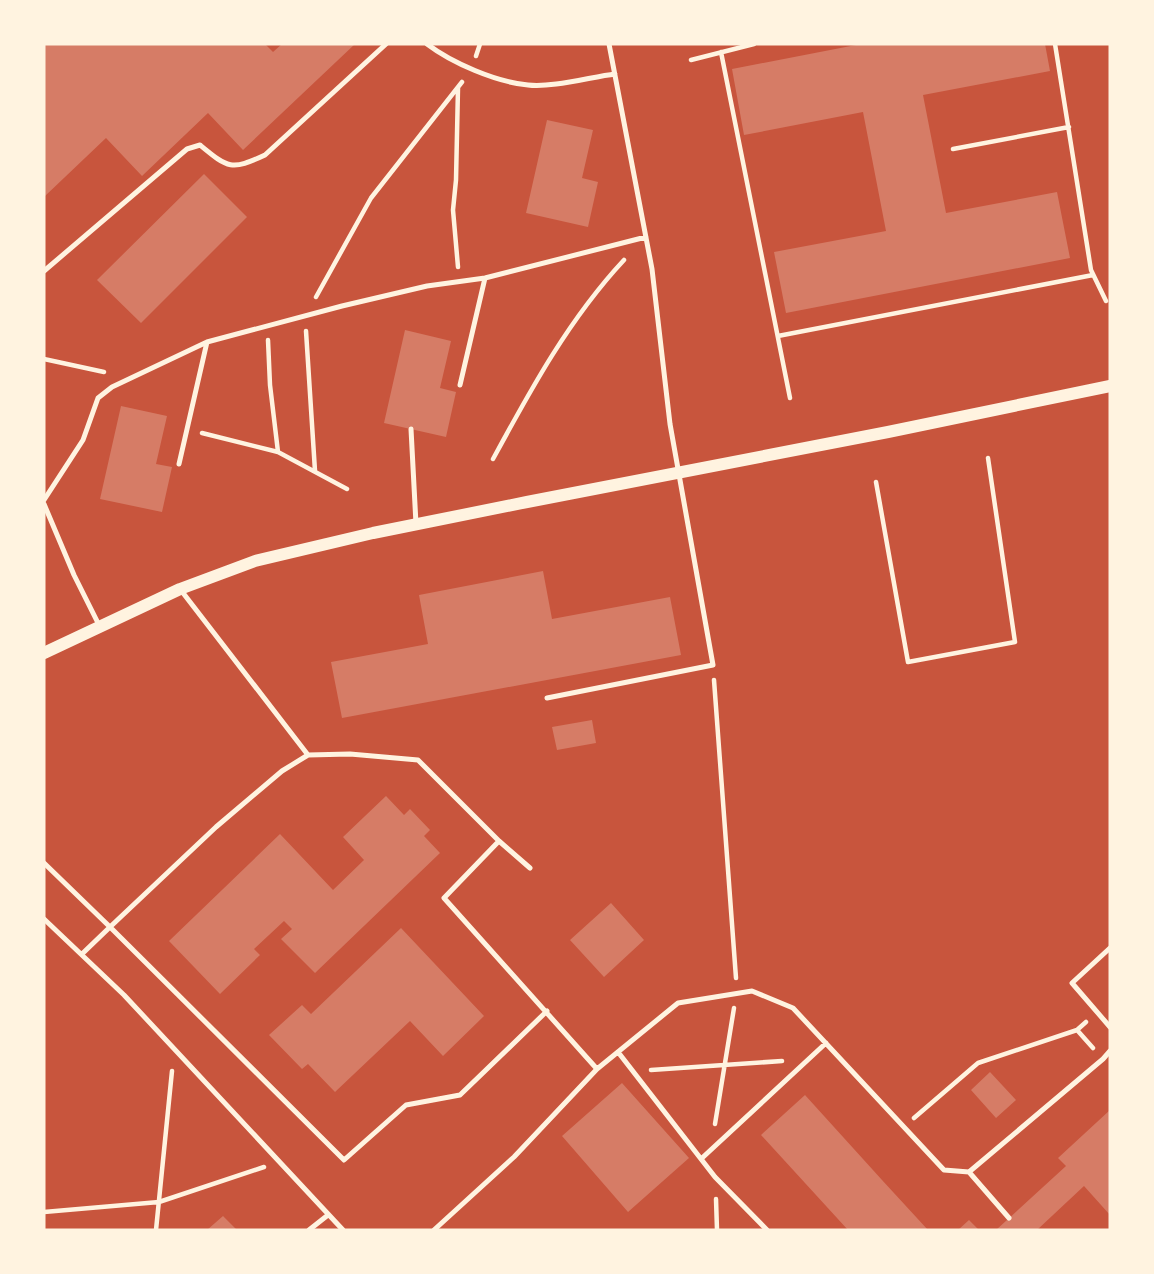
<svg xmlns="http://www.w3.org/2000/svg" width="1154" height="1274" viewBox="0 0 1154 1274" font-family="'Work Sans',sans-serif">
	<rect width="100%" height="100%" fill="#c8553d"/>
	<path fill="#d67c66" d="M 44,44 L 265,44 L 273,52 L 282,44 L 355,44 L 243,150 L 208,113 L 142,176 L 106,138 L 44,197 Z
		M 861,44 L 1045,44 L 1050,71 L 923,95 L 946,213 L 1057,192 L 1070,258 L 786,313 L 774,252 L 886,231 L 863,112 L 744,135 L 732,69 Z
		M 547,120 L 593,130 L 582,178 L 598,182 L 588,227 L 526,213 Z
		M 204,174 L 247,217 L 141,323 L 97,280 Z
		M 405,330 L 451,341 L 440,388 L 456,392 L 446,437 L 384,423 Z
		M 121,406 L 167,416 L 156,464 L 172,467 L 162,512 L 100,499 Z
		M 543,571 L 552,619 L 670,597 L 681,655 L 342,718 L 331,662 L 428,644 L 419,595 Z
		M 592,720 L 596,743 L 557,750 L 552,727 Z
		M 386,796 L 404,815 L 410,809 L 430,830 L 424,836 L 440,853 L 315,973 L 281,939 L 292,929 L 284,921 L 254,949 L 260,955 L 220,994 L 169,941 L 280,834 L 333,890 L 364,860 L 343,837 Z
		M 611,903 L 644,940 L 604,977 L 570,940 Z
		M 401,928 L 484,1016 L 443,1056 L 410,1021 L 335,1092 L 308,1064 L 302,1069 L 269,1035 L 302,1005 L 311,1014 Z
		M 990,1072 L 1016,1100 L 996,1118 L 971,1090 Z
		M 622,1083 L 689,1158 L 628,1212 L 562,1136 Z
		M 805,1095 L 882,1180 L 928,1230 L 848,1230 L 761,1135 Z
		M 1110,1110 L 1110,1215 L 1084,1186 L 1037,1230 L 996,1230 L 1066,1166 L 1058,1158 Z
		M 223,1216 L 237,1230 L 207,1230 Z
		M 969,1220 L 979,1230 L 958,1230 Z"/>
	<g fill="none" stroke-linecap="round" stroke-linejoin="round">
		<path stroke="#fff3e0" stroke-width="4.5" d="M 1055,44 L 1091,270 L 1106,301
			M 721,52 L 790,398
			M 476,56 L 480,44
			M 691,60 L 754,44
			M 953,149 L 1069,127
			M 458,267 L 453,210 L 456,180 L 458,88
			M 316,297 L 371,198 L 462,82
			M 306,331 L 315,471
			M 778,336 L 1093,275
			M 268,340 L 270,385 L 278,452
			M 44,359 L 104,372
			M 202,433 L 278,452 L 347,489
			M 493,459 C 531,389 569,319 624,260
			M 876,482 L 908,662 L 1015,642 L 988,458
			M 714,680 L 736,978
			M 1077,1030 L 1093,1048
			M 651,1070 L 782,1061
			M 914,1118 L 978,1063 L 1077,1030 L 1086,1022
			M 715,1124 L 734,1008
			M 716,1199 L 717,1230
			M 44,1212 L 159,1202 L 264,1167
			M 156,1230 L 172,1071"/>
		<path stroke="#fff3e0" stroke-width="5" d="M 427,44 C 452,63 496,82 528,85 C 551,88 591,77 615,74
			M 44,271 L 187,149 L 200,145 C 228,168 231,171 265,155 L 386,44
			M 460,385 L 485,278
			M 411,429 L 416,524
			M 179,464 L 207,342
			M 44,500 L 83,440 L 98,398 L 112,387 L 207,342 L 342,306 L 427,286 L 485,278 L 646,237
			M 44,504 L 74,575 L 99,625
			M 180,589 L 308,755
			M 547,698 L 713,665 L 670,424 L 652,269 L 609,44
			M 499,841 L 444,898 L 597,1069
			M 44,863 L 110,927 L 216,827 L 282,771 L 308,755 L 350,754 L 418,760 L 499,841 L 530,868
			M 44,919 L 124,995 L 343,1230
			M 1110,948 L 1072,983 L 1110,1027
			M 83,953 L 110,927 L 344,1160 L 406,1105 L 460,1095 L 547,1011
			M 618,1052 L 715,1177 L 767,1230
			M 701,1159 L 826,1043
			M 969,1172 L 1009,1218
			M 309,1230 L 328,1215
			M 434,1230 L 514,1157 L 597,1069 L 678,1003 L 752,991 L 793,1008 L 944,1170 L 969,1172 L 1103,1059 L 1110,1051"/>
		<path stroke="#fff3e0" stroke-width="12" d="M 44,653 L 180,589 L 255,561 L 373,533 L 527,502 L 888,432 L 1110,386"/>
	</g>
	<rect width="1154" height="1274" fill="none" stroke="#fff3e0" stroke-width="91"/>
</svg>
